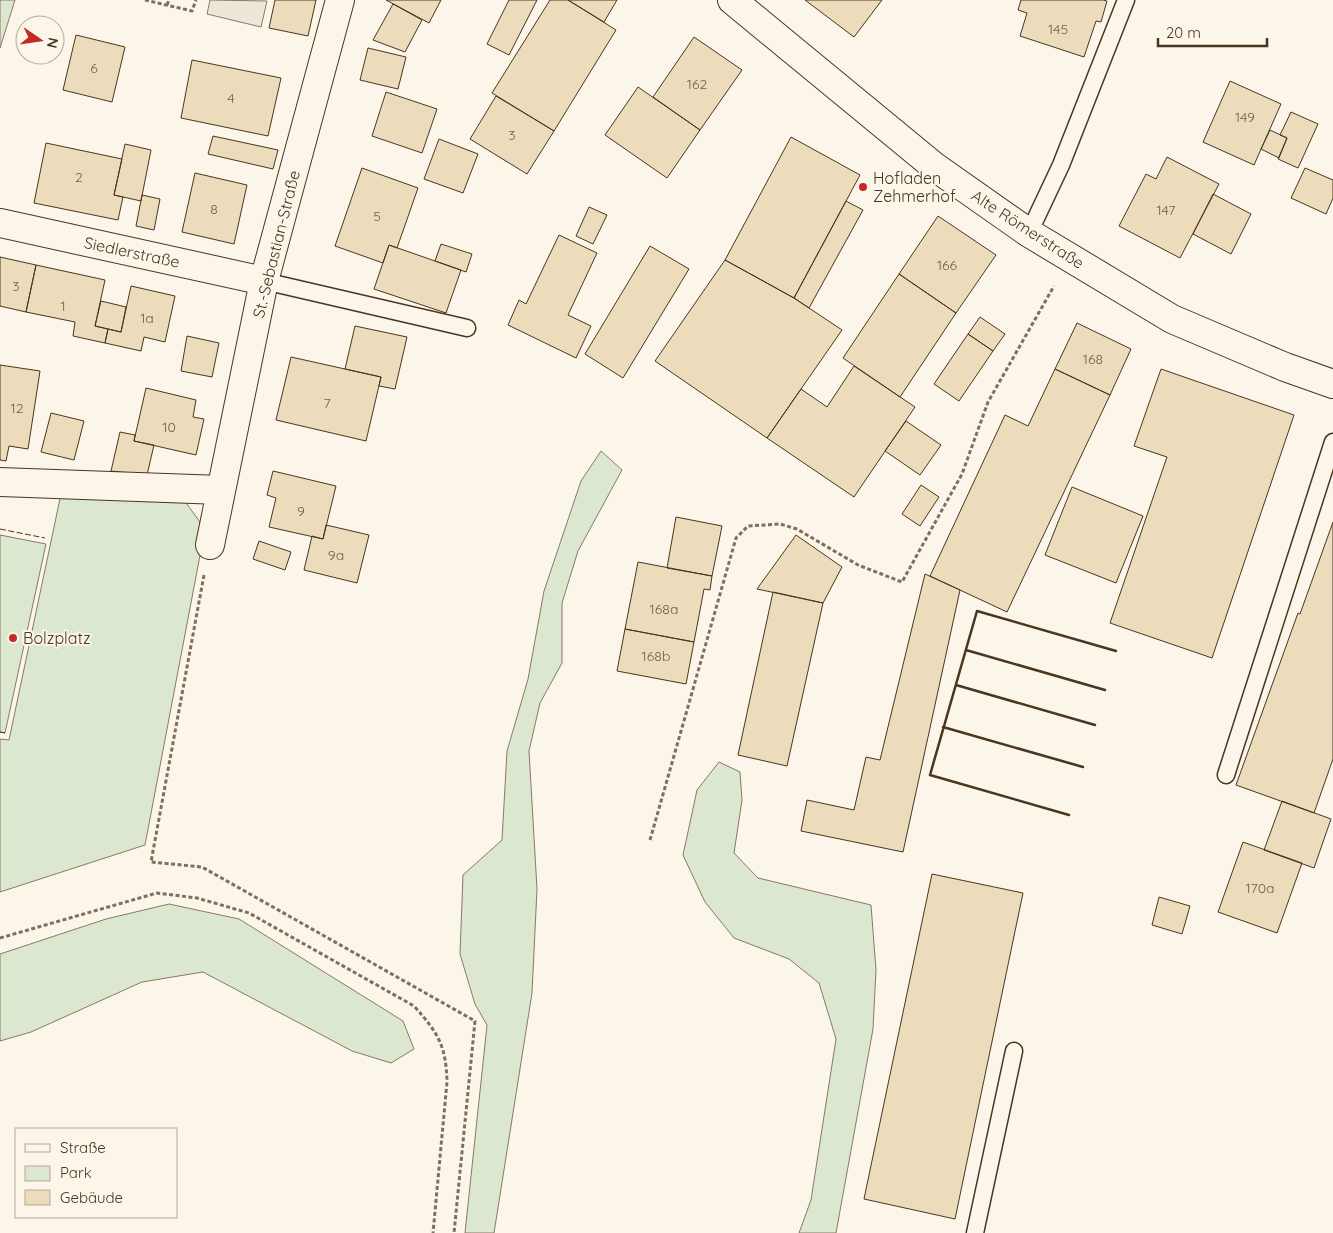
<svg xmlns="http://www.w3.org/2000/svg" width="1333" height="1233" viewBox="0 0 1333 1233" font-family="Quicksand,sans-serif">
	<rect width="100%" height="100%" fill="#fbf6e9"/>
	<path fill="#dce7d0" stroke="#887966" d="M 0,0 L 15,0 L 0,48 Z
		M 601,451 L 622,470 L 578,551 L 562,603 L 562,663 L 540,703 L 529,751 L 537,889 L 532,993 L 494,1233 L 465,1233 L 487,1025 L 475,1004 L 460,954 L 463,875 L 502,840 L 507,751 L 528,679 L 544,591 L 581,481 Z
		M 61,494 L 184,500 L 205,529 L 145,845 L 0,892 L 0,739 L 9,740 Z
		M 0,535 L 46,544 L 5,733 L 0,732 Z
		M 719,762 L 740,772 L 742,800 L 734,853 L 758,878 L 871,905 L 876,970 L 873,1029 L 836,1233 L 799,1233 L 811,1200 L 836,1039 L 819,983 L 789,959 L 734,938 L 705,902 L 683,855 L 697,790 Z
		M 169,904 L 239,919 L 403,1021 L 414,1049 L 391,1063 L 352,1051 L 203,972 L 142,982 L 31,1032 L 0,1041 L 0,954 L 106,919 Z"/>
	<path fill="#ede7d9" stroke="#887966" d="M 210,0 L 267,1 L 261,27 L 207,14 Z"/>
	<path fill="#ecdcbc" stroke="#4a3520" d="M 275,0 L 316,0 L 308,36 L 269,28 Z
		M 386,0 L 441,0 L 429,23 Z
		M 509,0 L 537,0 L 509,55 L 487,44 Z
		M 550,0 L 568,0 L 616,30 L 554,131 L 492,93 Z
		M 568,0 L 617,0 L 604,22 Z
		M 805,0 L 882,0 L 854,37 Z
		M 1021,0 L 1103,0 L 1107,1 L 1101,22 L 1096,21 L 1084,57 L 1020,36 L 1027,13 L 1018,10 Z
		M 393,4 L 422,20 L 405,52 L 373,40 Z
		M 76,35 L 125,47 L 112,102 L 63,90 Z
		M 694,37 L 742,70 L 700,130 L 653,97 Z
		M 368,48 L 406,57 L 398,89 L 360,80 Z
		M 192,60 L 281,78 L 268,136 L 181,118 Z
		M 1230,81 L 1281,104 L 1254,165 L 1203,142 Z
		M 638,87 L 700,130 L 667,178 L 605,135 Z
		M 386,92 L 437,109 L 422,153 L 372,136 Z
		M 496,96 L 554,131 L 527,174 L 470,139 Z
		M 1291,112 L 1318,124 L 1298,168 L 1278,159 L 1287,138 L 1280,135 Z
		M 1270,130 L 1287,138 L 1279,158 L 1261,149 Z
		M 213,136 L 278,150 L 273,169 L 208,154 Z
		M 791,137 L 860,175 L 794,298 L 725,260 Z
		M 439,139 L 478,154 L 463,193 L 424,179 Z
		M 46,143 L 122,159 L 114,195 L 123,197 L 118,220 L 34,203 Z
		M 125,144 L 151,150 L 141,201 L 114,195 Z
		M 1167,157 L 1219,184 L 1180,258 L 1119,226 L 1146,174 L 1156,179 Z
		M 362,168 L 418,188 L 397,248 L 389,245 L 383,263 L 335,246 Z
		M 1305,168 L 1333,180 L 1333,198 L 1326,214 L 1291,198 Z
		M 195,173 L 247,185 L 234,244 L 182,232 Z
		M 1213,194 L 1251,214 L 1231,254 L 1193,234 Z
		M 142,195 L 160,199 L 154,230 L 136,226 Z
		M 846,201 L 863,210 L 809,308 L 794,298 Z
		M 589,207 L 607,215 L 593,244 L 576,236 Z
		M 938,216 L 996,255 L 956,313 L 899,274 Z
		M 559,235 L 597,253 L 568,315 L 591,326 L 576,358 L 508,325 L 519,300 L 526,304 Z
		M 441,244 L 472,254 L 466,272 L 435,261 Z
		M 389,245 L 461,270 L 446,313 L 374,289 Z
		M 650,246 L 689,269 L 623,378 L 585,354 Z
		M 0,257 L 36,265 L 26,312 L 0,306 Z
		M 725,260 L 794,298 L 842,330 L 767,438 L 655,361 Z
		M 36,265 L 105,280 L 95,326 L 108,329 L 105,343 L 73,336 L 75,322 L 26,312 Z
		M 899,274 L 956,313 L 900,397 L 843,358 Z
		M 131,286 L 175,296 L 165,342 L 144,337 L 141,351 L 105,343 L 108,329 L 121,332 Z
		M 101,301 L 126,307 L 121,332 L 95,326 Z
		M 980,317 L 1005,334 L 993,351 L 968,334 Z
		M 1077,323 L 1131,349 L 1110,395 L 1055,369 Z
		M 355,326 L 407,337 L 395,389 L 379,386 L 381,377 L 345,369 Z
		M 968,334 L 993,351 L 959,401 L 934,384 Z
		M 187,336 L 219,343 L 212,377 L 181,371 Z
		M 291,357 L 381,377 L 366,441 L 276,420 Z
		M 0,365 L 40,371 L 28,449 L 9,446 L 6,461 L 0,460 Z
		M 854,366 L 915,407 L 854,497 L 767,438 L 801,389 L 827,407 Z
		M 1055,369 L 1110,395 L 1007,612 L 930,576 L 1005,415 L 1028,426 Z
		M 1161,369 L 1294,415 L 1212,658 L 1110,623 L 1167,457 L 1134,446 Z
		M 146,388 L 196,400 L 193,417 L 204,419 L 196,455 L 134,441 Z
		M 51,413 L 84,421 L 74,460 L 41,452 Z
		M 906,421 L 941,445 L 920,475 L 885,451 Z
		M 120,432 L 135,435 L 134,441 L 154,445 L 147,475 L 111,471 Z
		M 273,471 L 336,486 L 323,539 L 269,527 L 276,498 L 267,495 Z
		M 921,485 L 939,497 L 920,526 L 902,514 Z
		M 1072,487 L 1143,516 L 1116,583 L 1045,555 Z
		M 676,517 L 722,526 L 712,576 L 667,568 Z
		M 1333,522 L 1333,759 L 1314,813 L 1236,785 L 1298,613 L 1300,614 Z
		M 326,525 L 369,535 L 357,583 L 304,570 L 312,536 L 323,539 Z
		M 796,535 L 842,567 L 823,603 L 757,589 Z
		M 259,541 L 291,552 L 285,570 L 253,559 Z
		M 638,562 L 712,576 L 710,590 L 704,589 L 694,642 L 625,629 Z
		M 925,574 L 960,590 L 903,852 L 801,831 L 807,800 L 854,810 L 866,757 L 880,760 Z
		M 773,592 L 823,603 L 787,766 L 738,755 Z
		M 625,629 L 694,642 L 686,684 L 617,671 Z
		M 1282,801 L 1331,819 L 1314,868 L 1264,850 Z
		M 1243,842 L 1302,863 L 1277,933 L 1218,912 Z
		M 932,874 L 1023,893 L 955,1219 L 864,1199 Z
		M 1159,897 L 1190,906 L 1182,934 L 1152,925 Z"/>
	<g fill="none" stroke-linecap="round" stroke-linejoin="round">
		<g stroke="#4a3520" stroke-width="19">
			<path id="lane" d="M 1029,233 L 1061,165 L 1126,0
				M 264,281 L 467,328
				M 1226,775 L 1333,442
				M 975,1233 L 1014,1051"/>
		</g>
		<g stroke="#4a3520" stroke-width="30">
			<path id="street" d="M 0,223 L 264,281
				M 0,482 L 221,490
				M 210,545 L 264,281 L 340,0"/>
		</g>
		<g stroke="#4a3520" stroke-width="30">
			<path id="secondary" d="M 732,0 L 935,167 L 1029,233 L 1172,319 L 1285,367 L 1333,384"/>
		</g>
		<path stroke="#7f6f5c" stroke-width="3" stroke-dasharray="4 2.5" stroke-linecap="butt" d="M 145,0 L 192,11 L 196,0
			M 167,5 L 169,0
			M 204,575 L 151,862 L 202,867 L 475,1021 L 454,1233
			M 650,840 L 736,538 L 748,526 L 780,524 L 797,529 L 858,565 L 902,582 L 962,474 L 988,402 L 1054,286
			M 0,938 L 157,893 L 197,898 L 249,913 L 414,1006 C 438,1033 446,1045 447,1082 L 433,1233"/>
		<use href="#lane" stroke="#fbf6e9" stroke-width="16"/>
		<use href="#street" stroke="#fbf6e9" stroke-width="28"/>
		<use href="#secondary" stroke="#fbf6e9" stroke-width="28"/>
		<path stroke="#4a3520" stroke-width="1" stroke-dasharray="6 2.5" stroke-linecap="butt" d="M 0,529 L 45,538
			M 0,732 L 5,733"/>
		<path stroke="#4a3520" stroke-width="2.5" d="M 966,650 L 1105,690
			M 956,685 L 1095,725
			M 943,727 L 1083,767
			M 1069,815 L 930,775 L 977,611 L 1116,651"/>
	</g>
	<g fill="#c62828" stroke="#fbf6e9" stroke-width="2">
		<circle cx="863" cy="187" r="5"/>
		<circle cx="13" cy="638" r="5"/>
	</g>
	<g text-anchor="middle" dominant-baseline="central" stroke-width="4" stroke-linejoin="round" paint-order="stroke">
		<g font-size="14" fill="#725f47">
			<text x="1058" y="29">145</text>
			<text x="94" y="68">6</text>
			<text x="697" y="84">162</text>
			<text x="231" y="98">4</text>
			<text x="1245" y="117">149</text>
			<text x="512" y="135">3</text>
			<text x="79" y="177">2</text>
			<text x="214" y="209">8</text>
			<text x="1166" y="210">147</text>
			<text x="377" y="216">5</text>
			<text x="947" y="265">166</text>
			<text x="16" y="286">3</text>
			<text x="63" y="306">1</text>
			<text x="147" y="318">1a</text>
			<text x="1093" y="359">168</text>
			<text x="327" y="403">7</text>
			<text x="17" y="408">12</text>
			<text x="169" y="427">10</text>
			<text x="301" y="511">9</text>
			<text x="336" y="555">9a</text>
			<text x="664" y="609">168a</text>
			<text x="656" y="656">168b</text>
			<text x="1260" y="888">170a</text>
		</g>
		<g font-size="16" fill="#4a3520" stroke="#fbf6e9" text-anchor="start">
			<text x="873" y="178">Hofladen<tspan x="873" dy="18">Zehmerhof</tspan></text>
			<text x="23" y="638">Bolzplatz</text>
		</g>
		<g font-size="16" fill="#4a3520" stroke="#fbf6e9">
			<text transform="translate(1028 229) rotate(33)">Alte Römerstraße</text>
			<text transform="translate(276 244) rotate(-76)">St.-Sebastian-Straße</text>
			<text transform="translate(132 252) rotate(12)">Siedlerstraße</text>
		</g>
	</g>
	<rect x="15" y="1128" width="162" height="90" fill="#fbf6e9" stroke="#b4a999"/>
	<rect x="25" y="1144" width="25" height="8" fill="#fbf6e9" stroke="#b4a999"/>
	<text x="60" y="1153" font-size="15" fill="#4a3520">Straße</text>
	<rect x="25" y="1166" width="25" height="15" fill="#dce7d0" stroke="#b4a999"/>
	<text x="60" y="1178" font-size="15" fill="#4a3520">Park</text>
	<rect x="25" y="1190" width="25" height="15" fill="#ecdcbc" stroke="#b4a999"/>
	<text x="60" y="1203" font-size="15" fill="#4a3520">Gebäude</text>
	<g transform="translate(40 40) rotate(103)"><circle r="24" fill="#fbf6e9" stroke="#b4a999"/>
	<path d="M0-4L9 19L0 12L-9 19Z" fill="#c62828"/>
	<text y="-8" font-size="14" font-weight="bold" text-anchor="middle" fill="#4a3520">N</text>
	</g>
	<path d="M1158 38v8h109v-8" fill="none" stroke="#4a3520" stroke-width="2.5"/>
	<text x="1166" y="38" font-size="15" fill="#4a3520" stroke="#fbf6e9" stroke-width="4" paint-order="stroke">20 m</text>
</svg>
